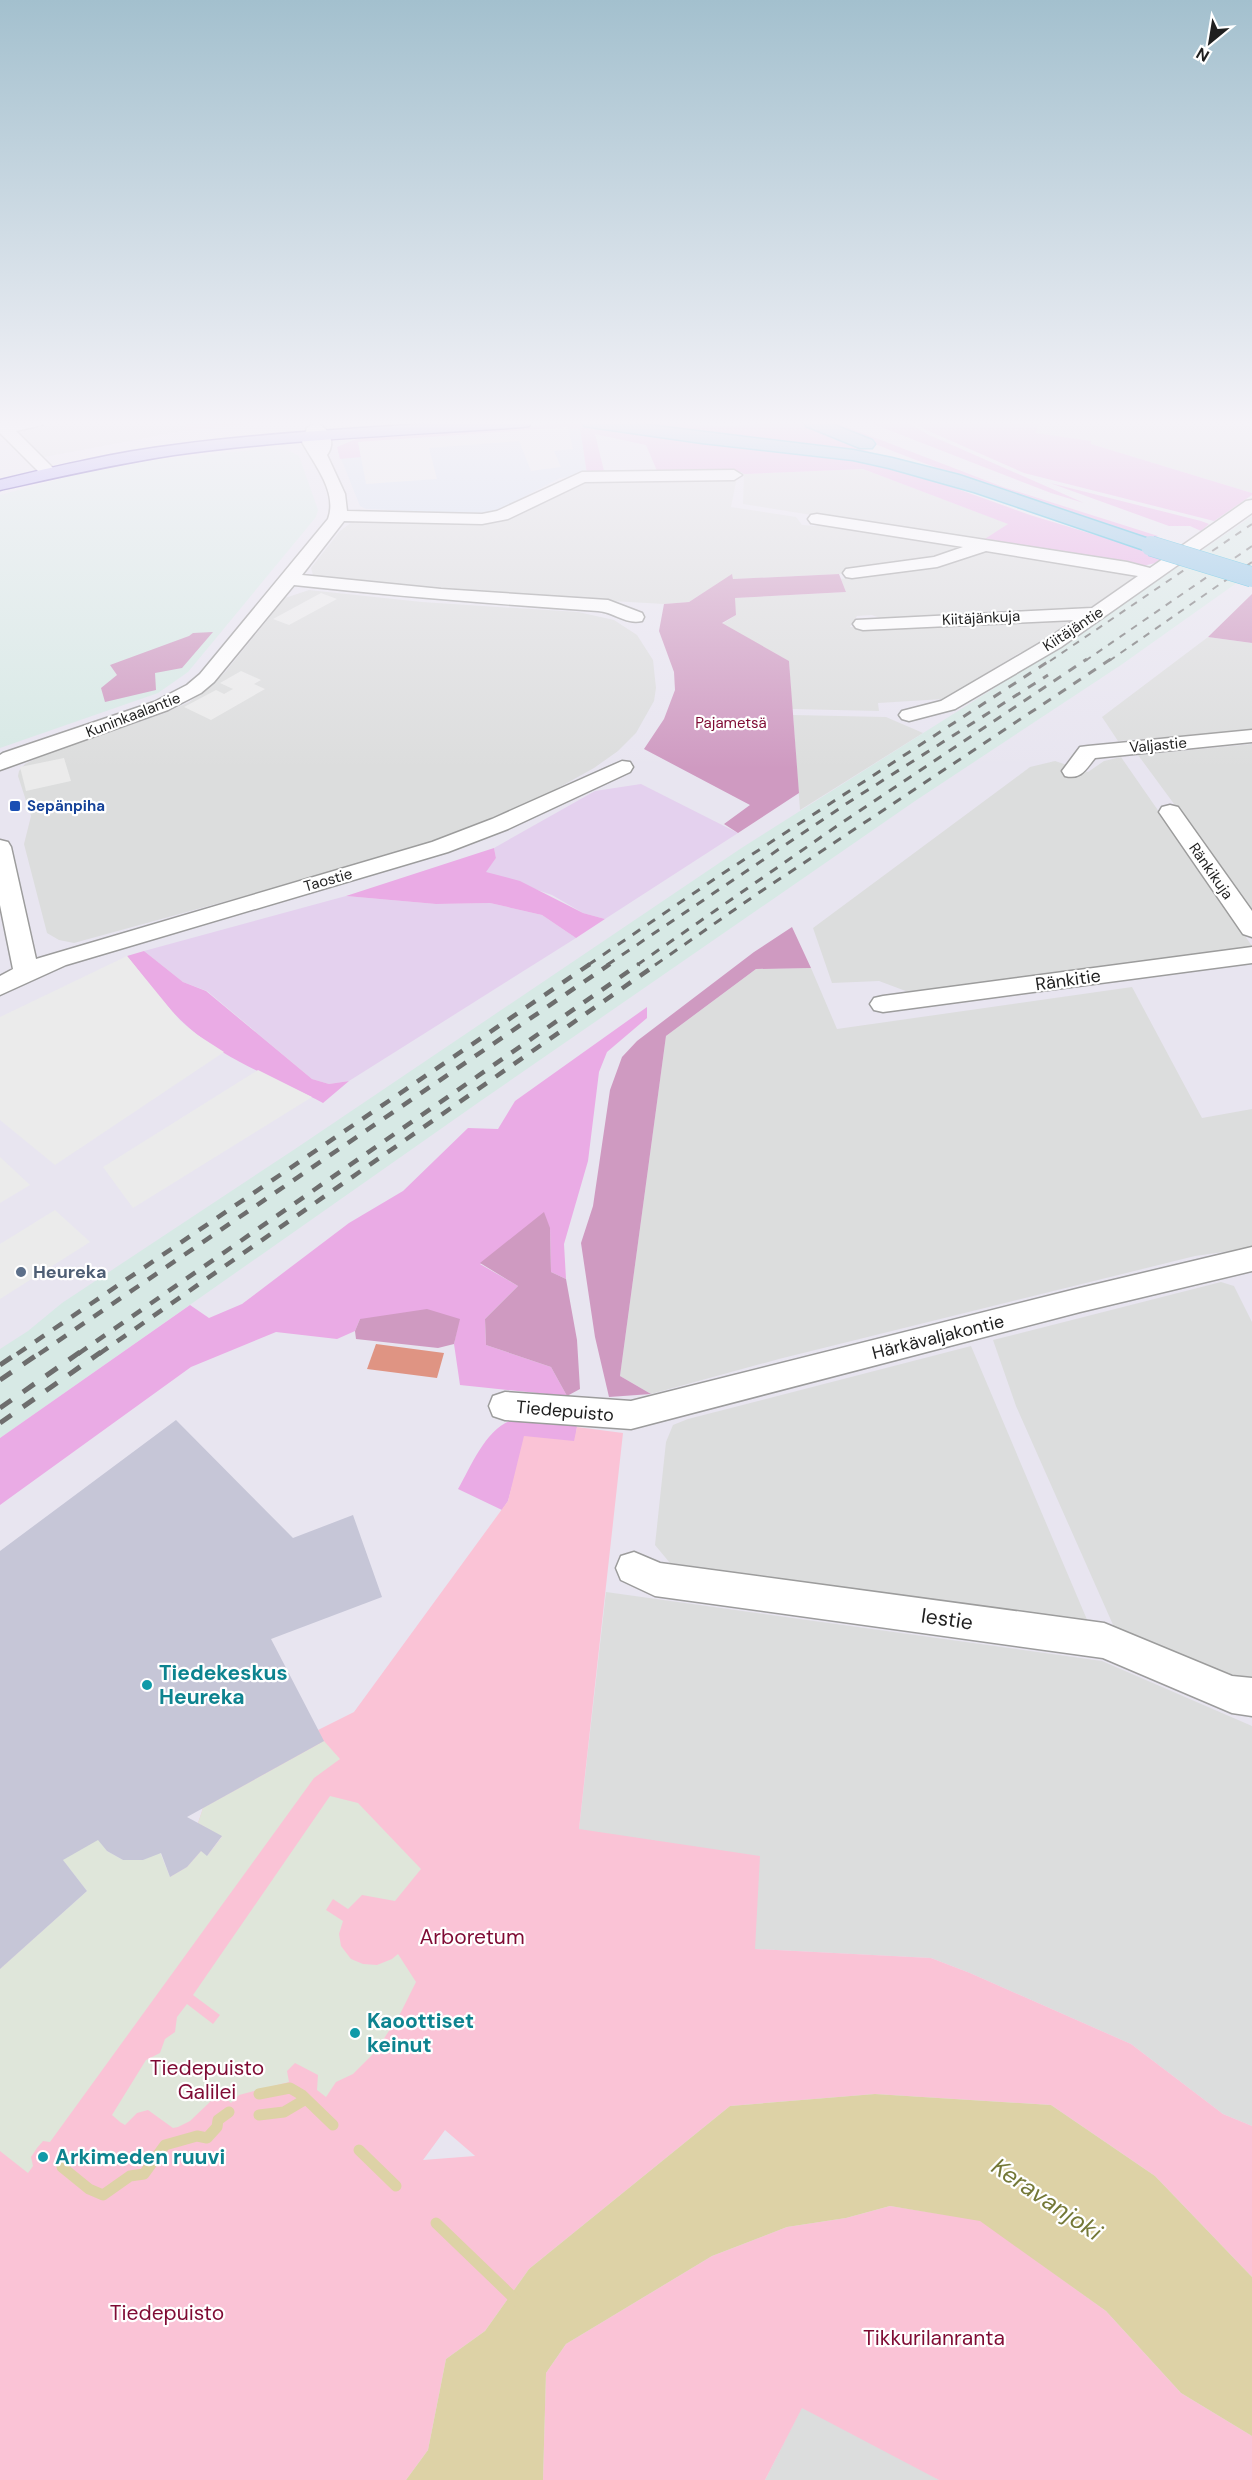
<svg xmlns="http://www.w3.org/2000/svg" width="1252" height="2480" viewBox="0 0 1252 2480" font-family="'DM Sans',sans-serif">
	<rect width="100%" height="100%" fill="#e8e5f0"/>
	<path fill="#dcdddd" d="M 50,422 L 184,422 L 187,430 L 39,458 L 16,432 L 23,427 Z
		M 1040,422 L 1232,422 L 1252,425 L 1252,493 L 1091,444 L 1091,442 L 1034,433 Z
		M 863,469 L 1009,524 L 980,542 L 743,504 L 744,474 Z
		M 737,477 L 731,507 L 796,517 L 802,525 L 815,526 L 827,524 L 971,547 L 943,558 L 839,574 L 733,579 L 732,575 L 689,602 L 664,604 L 437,591 L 320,577 L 313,575 L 311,568 L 340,531 L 352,522 L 369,519 L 497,523 L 582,481 Z
		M 983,549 L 1135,574 L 1137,578 L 1090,608 L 883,619 L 872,615 L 857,616 L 850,627 L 1064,616 L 1072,619 L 1071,623 L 1030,652 L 1021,652 L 944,699 L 878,703 L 879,711 L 792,709 L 789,661 L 722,624 L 736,615 L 734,598 L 846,592 L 841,579 L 949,561 Z
		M 309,590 L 422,602 L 578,612 L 614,620 L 637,635 L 653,660 L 656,688 L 654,701 L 636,733 L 618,751 L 594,768 L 533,802 L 439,841 L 362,864 L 74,943 L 59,940 L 47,933 L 24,844 L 31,816 L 18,776 L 19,771 L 25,764 L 41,756 L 165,713 L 189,702 L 209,688 L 226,671 L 285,598 Z
		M 1208,637 L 1252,643 L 1252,730 L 1118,741 L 1102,717 Z
		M 793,715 L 886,717 L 923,733 L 800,810 Z
		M 1252,744 L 1252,910 L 1138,755 Z
		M 1121,757 L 1252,946 L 911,993 L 879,981 L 832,983 L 813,928 L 1030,767 L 1055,761 L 1088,772 L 1104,761 Z
		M 811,968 L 837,1029 L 1132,987 L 1202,1118 L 1252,1109 L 1252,1248 L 1195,1256 L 779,1359 L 651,1394 L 620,1376 L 666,1036 L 756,969 Z
		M 1221,1282 L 1234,1286 L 1252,1322 L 1252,1677 L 1243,1680 L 1114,1627 L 1016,1406 L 993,1340 Z
		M 971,1346 L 1088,1622 L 670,1563 L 655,1545 L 666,1442 L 673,1425 L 688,1419 Z
		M 606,1592 L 1102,1661 L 1252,1726 L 1252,2126 L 1223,2114 L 1131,2044 L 970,1973 L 931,1958 L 755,1949 L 579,1829 Z
		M 802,2407 L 931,2475 L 939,2480 L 765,2480 Z"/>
	<path fill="#d5e0f1" d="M 564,427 L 580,428 L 587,474 L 560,478 L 497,511 L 483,514 L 366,509 L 360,506 L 338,451 L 340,447 Z"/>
	<path fill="#d7e9e5" d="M 270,448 L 288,450 L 299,456 L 318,510 L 316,517 L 188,672 L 158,693 L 0,748 L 0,495 L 75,475 L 155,460 Z
		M 1252,516 L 1252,572 L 1121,665 L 915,801 L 482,1100 L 0,1438 L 0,1349 L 28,1331 L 62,1303 L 295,1149 L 740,849 L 1075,637 Z"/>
	<path fill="#e4d1ee" d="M 641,784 L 738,833 L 605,919 L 583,913 L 552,895 L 485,872 L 496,858 L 494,848 L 595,791 Z
		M 346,896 L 436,904 L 490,903 L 542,915 L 576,938 L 349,1081 L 329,1084 L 312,1079 L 207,991 L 183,982 L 144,951 Z"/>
	<path fill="#eaabe5" d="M 617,422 L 726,426 L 798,422 L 879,456 L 717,437 Z
		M 824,422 L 834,422 L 1003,487 L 1158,536 L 1153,541 C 1042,504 930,470 824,422 Z
		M 868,422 L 907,422 L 927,434 L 1084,503 L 1051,493 Z
		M 914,422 L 1041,422 L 1035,433 L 1091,441 L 1091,444 L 1252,493 L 1252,495 L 1214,521 L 1024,473 L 924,429 Z
		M 574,423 L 833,455 L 913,473 L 1030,515 L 1164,556 L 1155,563 L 1143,566 L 980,542 L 1008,524 L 863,469 L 744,474 L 741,472 L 658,473 L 646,445 L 595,434 L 604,471 L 587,474 L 580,428 L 358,442 L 361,457 L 340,459 L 337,447 L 361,437 Z
		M 1050,483 L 1201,521 L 1209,524 L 1201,531 L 1190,526 L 1169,526 Z
		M 494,848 L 496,858 L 486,872 L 520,881 L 583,913 L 605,919 L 576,938 L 542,915 L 490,903 L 436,904 L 346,896 Z
		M 144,951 L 183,982 L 206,991 L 312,1079 L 329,1084 L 349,1081 L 323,1103 C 283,1082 228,1061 194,1032 C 168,1011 148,982 127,956 Z
		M 647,1007 L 647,1018 L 607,1052 L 599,1072 L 588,1161 L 564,1244 L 566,1279 L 551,1272 L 550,1228 L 480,1264 L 518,1286 L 485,1319 L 486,1345 L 551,1367 L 567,1396 L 460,1385 L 454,1344 L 459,1319 L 360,1319 L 355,1331 L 337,1339 L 276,1332 L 191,1367 L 0,1505 L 0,1438 L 190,1305 L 209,1318 L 242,1304 L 349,1223 L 403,1191 L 468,1128 L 498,1129 L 515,1101 Z
		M 515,1419 L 575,1424 L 577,1427 L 575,1441 L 517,1469 L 508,1501 L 502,1510 L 458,1489 C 472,1465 486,1427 515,1419 Z"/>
	<path fill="#cf9ac1" d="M 732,574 L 733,579 L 839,574 L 846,592 L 735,598 L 736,615 L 722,623 L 789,661 L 799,793 L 738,833 L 724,824 L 750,805 L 644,749 L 664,719 L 675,690 L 674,672 L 659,631 L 664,604 L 689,602 Z
		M 1252,594 L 1252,643 L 1208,637 Z
		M 213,632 L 182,668 L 155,673 L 156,690 L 105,702 L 101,688 L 117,675 L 110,665 L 189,636 L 193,633 Z
		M 792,927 L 811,968 L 756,969 L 666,1036 L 620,1376 L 651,1394 L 609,1397 L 595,1337 L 581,1243 L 593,1206 L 610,1090 L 622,1057 L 637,1041 L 754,952 Z
		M 544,1212 L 550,1228 L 551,1272 L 566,1279 L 577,1340 L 580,1389 L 567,1396 L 551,1367 L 486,1345 L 485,1319 L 518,1286 L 480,1263 Z
		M 427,1309 L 460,1319 L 454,1344 L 438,1348 L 356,1339 L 355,1331 L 360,1319 Z"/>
	<path fill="#fac3d6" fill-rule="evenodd" d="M 184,422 L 272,422 L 187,430 Z
		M 577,1427 L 623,1433 L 579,1829 L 760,1856 L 755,1949 L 931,1958 L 970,1973 L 1131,2044 L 1223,2114 L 1252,2126 L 1252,2277 L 1155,2176 L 1051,2105 L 875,2094 L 730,2106 L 529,2269 L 485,2331 L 446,2359 L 428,2450 L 406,2480 L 0,2480 L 0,1969 L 123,1860 L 143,1860 L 170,1877 L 187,1867 L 201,1851 L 208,1855 L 222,1837 L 198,1823 L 203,1808 L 323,1741 L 318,1730 L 354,1712 L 508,1501 L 524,1436 L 574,1441 ZM 445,2130 L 474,2155 L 475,2156 L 423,2160 Z
		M 890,2206 L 980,2220 L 1106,2311 L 1181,2393 L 1252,2436 L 1252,2480 L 939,2480 L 802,2408 L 765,2480 L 543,2480 L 546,2373 L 566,2344 L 712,2256 L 787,2227 L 846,2218 Z"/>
	<path fill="#df9483" d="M 376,1344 L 444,1353 L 437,1378 L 367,1369 Z"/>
	<path fill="#ebebeb" d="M 568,427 L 573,449 L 554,451 L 561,467 L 531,471 L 519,441 L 429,448 L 437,479 L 366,484 L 358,442 Z
		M 321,593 L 337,599 L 289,625 L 273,619 Z
		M 241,671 L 261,680 L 254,684 L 265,689 L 211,720 L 184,707 L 216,690 L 224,694 L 233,689 L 220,683 Z
		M 64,758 L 71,781 L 26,791 L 20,767 Z
		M 127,956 L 180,1021 L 196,1034 L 224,1052 L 55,1165 L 0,1120 L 0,1017 Z
		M 258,1070 L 312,1097 L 133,1208 L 103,1167 Z
		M 0,1157 L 30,1185 L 0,1203 Z
		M 55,1210 L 90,1242 L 0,1299 L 0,1244 Z"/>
	<path fill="#dfe6da" d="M 324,1741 L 340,1759 L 314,1778 L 50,2142 L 43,2141 L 37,2148 L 31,2157 L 33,2166 L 28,2173 L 0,2151 L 0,1969 L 87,1891 L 43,1835 L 99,1839 L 107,1851 L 123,1860 L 143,1860 L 160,1852 L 170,1877 L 187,1867 L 201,1851 L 208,1855 L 222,1837 L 198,1823 L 203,1808 Z
		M 330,1796 L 358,1803 L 421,1869 L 395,1901 L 362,1895 L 348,1909 L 333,1899 L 326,1910 L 343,1921 L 339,1934 L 341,1946 L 351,1959 L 363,1964 L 377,1965 L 392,1959 L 398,1954 L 416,1982 L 401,2012 L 376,2051 L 353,2074 L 336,2082 L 326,2097 L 317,2090 L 318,2075 L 295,2063 L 287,2071 L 289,2082 L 239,2095 L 231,2103 L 224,2096 L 212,2100 L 190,2121 L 178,2127 L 173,2128 L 148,2110 L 137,2113 L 125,2125 L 120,2122 L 112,2115 L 146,2060 L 160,2053 L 165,2039 L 175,2032 L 177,2017 L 187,2004 L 213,2024 L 220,2015 L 193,1995 Z"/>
	<path fill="#ddd2a6" d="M 875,2094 L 1051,2105 L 1155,2176 L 1252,2277 L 1252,2436 L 1181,2393 L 1106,2311 L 980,2221 L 890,2206 L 846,2218 L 787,2227 L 712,2256 L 566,2344 L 546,2373 L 543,2480 L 406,2480 L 428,2450 L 446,2359 L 485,2331 L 529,2269 L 730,2106 Z"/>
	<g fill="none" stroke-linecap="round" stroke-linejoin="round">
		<path stroke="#ddd2a6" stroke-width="11" d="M 259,2094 L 290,2088 L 302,2095 L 333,2125
			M 259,2115 L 284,2112 L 306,2099
			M 359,2150 L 396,2186
			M 62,2167 L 89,2189 L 103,2195 L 130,2176 L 144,2174 L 165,2145 L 197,2136 L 207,2138 L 217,2127 L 218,2120 L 229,2112
			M 436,2223 L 517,2301"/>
	</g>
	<path fill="#c6c6d7" d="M 176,1420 L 293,1538 L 353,1515 L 382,1597 L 271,1639 L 324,1741 L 187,1817 L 222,1836 L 207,1856 L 201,1851 L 187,1867 L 170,1877 L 161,1853 L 143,1860 L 123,1860 L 107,1851 L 98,1840 L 63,1860 L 87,1891 L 0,1969 L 0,1551 Z"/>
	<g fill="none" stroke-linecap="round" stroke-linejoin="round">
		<g stroke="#9c9c9c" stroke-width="3">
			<path id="minor" d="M 0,422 L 44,422 L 42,425 L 16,431 L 56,471 L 58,474 L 56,477 L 44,477 L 0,433 Z
				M 315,423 C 330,427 336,443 327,455 L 345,494 L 347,511 L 482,514 L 497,511 L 582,472 L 734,470 L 742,475 L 734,480 L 585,482 L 508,519 L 482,524 L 344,521 L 302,575 L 441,589 L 608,600 L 642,613 L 644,617 L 642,621 C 626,625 614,612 598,611 C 496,604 395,596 294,585 L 214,682 L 201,693 L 168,710 L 0,770 L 0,755 L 3,753 L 154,702 L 187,685 L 200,674 L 328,519 C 338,492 314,464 302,442 L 307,428 Z
				M 1252,500 L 1252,513 L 1061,647 L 955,709 L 909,721 L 902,719 L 899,715 L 902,711 L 941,701 L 1047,639 L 1075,620 L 863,630 L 856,628 L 853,624 L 856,620 L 1092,608 L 1138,576 L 986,551 L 937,567 L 852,578 L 846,577 L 843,573 L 846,569 L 934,557 L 963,547 L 817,524 L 811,523 L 808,519 L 811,515 L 817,514 L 1127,562 L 1150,568 L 1246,501 Z
				M 1252,730 L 1252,742 L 1095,758 C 1086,769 1081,780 1065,776 L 1062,771 L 1080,747 L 1088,746 Z
				M 622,761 L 630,762 L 633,767 L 630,772 L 508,829 L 448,852 L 66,965 L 0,995 L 0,976 L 13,969 L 0,905 L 0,840 L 8,842 L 11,847 L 36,959 L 432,842 L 492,819 Z
				M 1170,805 L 1178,807 L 1252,911 L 1252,937 L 1243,934 L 1159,812 L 1162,807 Z
				M 1252,947 L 1252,963 L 883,1012 L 874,1010 L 870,1004 L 874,998 L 883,996 Z
				M 1252,1247 L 1252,1271 L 1080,1312 L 631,1429 L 505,1420 L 493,1416 L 489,1406 L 493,1396 L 505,1392 L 631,1401 L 1080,1288 Z
				M 634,1552 L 660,1563 L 1104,1623 L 1232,1676 L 1252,1678 L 1252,1716 L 1232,1713 L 1103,1658 L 655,1596 L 621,1580 L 616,1568 L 621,1556 Z"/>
		</g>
		<g stroke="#24009a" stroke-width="3">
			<path id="major" d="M 454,422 L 531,422 L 529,426 L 523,427 C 407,435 289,439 174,455 C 115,464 58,477 0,490 L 0,480 C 58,466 116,452 175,445 C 268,433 361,428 454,422 Z"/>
		</g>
		<g stroke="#25b3db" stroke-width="3">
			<path id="highway" d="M 582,422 L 623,422 L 853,450 L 892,458 L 959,475 L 1158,542 L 1161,546 L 1158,550 L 1144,550 L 974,492 L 889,468 L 853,460 L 702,443 L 590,427 L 584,426 Z
				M 804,422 L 826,422 L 872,440 L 875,444 L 872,448 L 860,448 L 806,426 Z"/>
		</g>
		<use href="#minor" fill="#fff" fill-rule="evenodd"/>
		<use href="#major" fill="#ab9efc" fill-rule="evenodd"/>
		<use href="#highway" fill="#8dc5e7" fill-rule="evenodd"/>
		<path stroke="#6d6d6d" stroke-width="2" stroke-dasharray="7 7" stroke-linecap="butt" d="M 1050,661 L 1252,524
			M 1085,661 L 1252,546
			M 1109,661 L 1252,562"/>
		<path stroke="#6d6d6d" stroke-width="3" stroke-dasharray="9 9" stroke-linecap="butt" d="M 588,965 L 722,874 L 1052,659
			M 607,965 L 849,802 L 1048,675
			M 637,965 L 837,826 L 1087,659
			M 655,965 L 757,894 L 1111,659"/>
		<path stroke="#6d6d6d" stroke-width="4.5" stroke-dasharray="11 11" stroke-linecap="butt" d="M 17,1354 L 590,964
			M 39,1354 L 610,964
			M 78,1354 L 639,964
			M 99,1354 L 657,964"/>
		<path stroke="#6d6d6d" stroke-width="5" stroke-dasharray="14 14" stroke-linecap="butt" d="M 0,1365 L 19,1352
			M 0,1380 L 41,1352
			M 0,1408 L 80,1352
			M 0,1423 L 101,1352"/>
		<g stroke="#25b3db" stroke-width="21" stroke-linecap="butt">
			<path id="highway-bridge" d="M 1151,546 L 1252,577"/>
		</g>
		<use href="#highway-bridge" stroke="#8dc5e7" stroke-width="20"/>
	</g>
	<linearGradient id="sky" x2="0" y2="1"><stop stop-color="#a3c0ce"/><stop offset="0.55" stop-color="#f5f3f8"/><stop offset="1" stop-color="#f5f3f8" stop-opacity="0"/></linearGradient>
	<rect width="1252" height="769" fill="url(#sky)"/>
	<rect fill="#1a4fb4" stroke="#fff" stroke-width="2" x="9" y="800" width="12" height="12" rx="3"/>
	<circle fill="#5c6f8a" stroke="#fff" stroke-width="2" cx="21" cy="1272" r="6"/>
	<g fill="#0f9aa8" stroke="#fff" stroke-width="2">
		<circle cx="147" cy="1685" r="6"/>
		<circle cx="355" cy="2033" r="6"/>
		<circle cx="43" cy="2157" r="6"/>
	</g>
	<g text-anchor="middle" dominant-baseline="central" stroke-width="4.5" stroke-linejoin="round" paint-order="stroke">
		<g font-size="15" fill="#1f1f1f" stroke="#fff">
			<text transform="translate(981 618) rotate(-3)">Kiitäjänkuja</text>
			<text transform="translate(1073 629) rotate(-33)">Kiitäjäntie</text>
			<text transform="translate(133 715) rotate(-21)">Kuninkaalantie</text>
			<text transform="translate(1158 745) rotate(-5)">Valjastie</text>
			<text transform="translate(1211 871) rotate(55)">Ränkikuja</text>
			<text transform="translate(328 880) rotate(-16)">Taostie</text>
		</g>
		<g font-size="15" fill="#7f0b34" stroke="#fff">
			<text x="731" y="723">Pajametsä</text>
		</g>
		<g font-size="15" font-weight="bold" fill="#164399" stroke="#fff" text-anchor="start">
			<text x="27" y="806">Sepänpiha</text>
		</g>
		<g font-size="18" fill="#1f1f1f" stroke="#fff">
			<text transform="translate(1068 980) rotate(-8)">Ränkitie</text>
			<text transform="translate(938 1337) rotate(-14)">Härkävaljakontie</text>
			<text transform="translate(565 1411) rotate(5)">Tiedepuisto</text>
		</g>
		<g font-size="18" font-weight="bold" fill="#4e5e75" stroke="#fff" text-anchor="start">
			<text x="33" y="1272">Heureka</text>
		</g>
		<g font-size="21" fill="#1f1f1f" stroke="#fff">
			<text transform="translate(947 1619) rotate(8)">Iestie</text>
		</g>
		<g font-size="21" font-weight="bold" fill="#0d838f" stroke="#fff" text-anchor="start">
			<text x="159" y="1673">Tiedekeskus<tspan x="159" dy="24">Heureka</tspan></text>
			<text x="367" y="2021">Kaoottiset<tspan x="367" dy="24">keinut</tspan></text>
			<text x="55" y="2157">Arkimeden ruuvi</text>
		</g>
		<g font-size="21" fill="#7f0b34" stroke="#fff">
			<text x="472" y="1937">Arboretum</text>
			<text x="207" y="2068">Tiedepuisto<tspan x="207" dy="24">Galilei</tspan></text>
			<text x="167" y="2313">Tiedepuisto</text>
			<text x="934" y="2338">Tikkurilanranta</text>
		</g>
		<g font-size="24" font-style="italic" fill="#747837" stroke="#fff">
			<text transform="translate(1047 2199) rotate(34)">Keravanjoki</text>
		</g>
	</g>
	<g transform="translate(1210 42) rotate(210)" stroke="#ffffff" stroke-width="4.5" paint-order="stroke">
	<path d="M0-4.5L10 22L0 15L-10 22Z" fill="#1f1f1f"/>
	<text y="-9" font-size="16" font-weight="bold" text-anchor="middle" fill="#1f1f1f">N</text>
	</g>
</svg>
